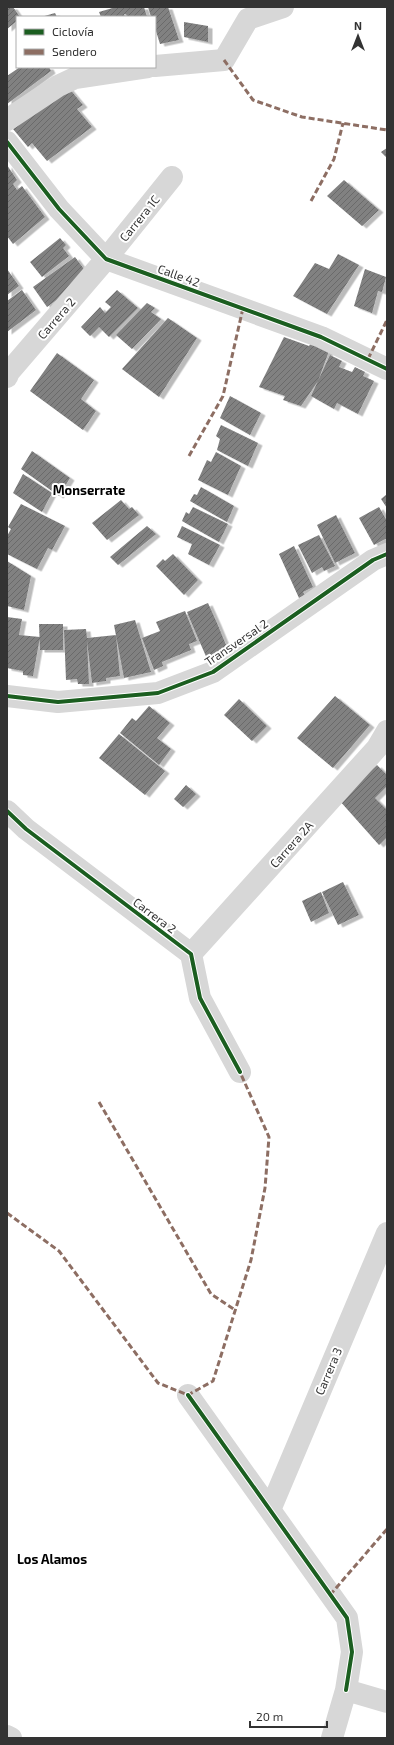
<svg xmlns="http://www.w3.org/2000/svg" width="394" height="1745" viewBox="0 0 394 1745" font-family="'Exo 2',sans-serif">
	<defs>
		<pattern id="building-hatch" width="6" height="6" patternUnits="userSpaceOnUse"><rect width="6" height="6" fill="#818181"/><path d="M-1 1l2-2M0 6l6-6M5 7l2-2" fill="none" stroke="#6a6a6a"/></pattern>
		<filter id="shadow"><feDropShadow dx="4.5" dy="2.5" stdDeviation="0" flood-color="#0004"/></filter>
	</defs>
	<rect width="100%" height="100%" fill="#fff"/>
	<path fill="url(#building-hatch)" filter="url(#shadow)" d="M 7,7 L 13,7 L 20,17 L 17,17 L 17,21 L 7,29 Z
		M 116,7 L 144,7 L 147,17 L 127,17 L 126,14 L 124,14 L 125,17 L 101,17 L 99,12 Z
		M 148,7 L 168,7 L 179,40 L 160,44 L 155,28 L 155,17 L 151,17 Z
		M 55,13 L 57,17 L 41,17 Z
		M 184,22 L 208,26 L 208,42 L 184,37 Z
		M 20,67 L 49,67 L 51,71 L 7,104 L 7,76 Z
		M 68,87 L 83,105 L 77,109 L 92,127 L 47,161 L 32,143 L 28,147 L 13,129 Z
		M 387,148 L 387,158 L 381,152 Z
		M 7,165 L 17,180 L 13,184 L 17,190 L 22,186 L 45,217 L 13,244 L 7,236 Z
		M 344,180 L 379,210 L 362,226 L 327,196 Z
		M 60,238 L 66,245 L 63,248 L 69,256 L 42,277 L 30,262 Z
		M 338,254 L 359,265 L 327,314 L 293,296 L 315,263 L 329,269 Z
		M 75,257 L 89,276 L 47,307 L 33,287 Z
		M 7,269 L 19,286 L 7,295 Z
		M 365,269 L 386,277 L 382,292 L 378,291 L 372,313 L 354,306 Z
		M 22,290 L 36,310 L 7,332 L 7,301 Z
		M 117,290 L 138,308 L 109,337 L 99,327 L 90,336 L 81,327 L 100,307 L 105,313 L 111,307 L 105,302 Z
		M 147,303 L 155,308 L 151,312 L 161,319 L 132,349 L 116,335 Z
		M 168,318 L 197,338 L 159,397 L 122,369 Z
		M 284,337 L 309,346 L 311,343 L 329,351 L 318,381 L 301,406 L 283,400 L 285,396 L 259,387 Z
		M 57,353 L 94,380 L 81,399 L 96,411 L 83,430 L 30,391 Z
		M 330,355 L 342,361 L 339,367 L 352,372 L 355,367 L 365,372 L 363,376 L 374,381 L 358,414 L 337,403 L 334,409 L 311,396 Z
		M 230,396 L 261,413 L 250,435 L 220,418 Z
		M 221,425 L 258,443 L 248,466 L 217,450 L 220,439 L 216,436 Z
		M 32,451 L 70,478 L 59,496 L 21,469 Z
		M 216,452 L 241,466 L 228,495 L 198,480 L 207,460 L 211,462 Z
		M 23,474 L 52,493 L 42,512 L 13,493 Z
		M 201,487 L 234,506 L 227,522 L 190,501 L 194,494 L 197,495 Z
		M 387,494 L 387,508 L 381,499 Z
		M 121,500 L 129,509 L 132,507 L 139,515 L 107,540 L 92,523 Z
		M 21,504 L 65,526 L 52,550 L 48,548 L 37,569 L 7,554 L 7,536 L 11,529 L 8,527 Z
		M 193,507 L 228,524 L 219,542 L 182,521 L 186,512 L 189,514 Z
		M 379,507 L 387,521 L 387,538 L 374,545 L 359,518 Z
		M 336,515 L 355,553 L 335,563 L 317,525 Z
		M 147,526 L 156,534 L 118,565 L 110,557 Z
		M 182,526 L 220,545 L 209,565 L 188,554 L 192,544 L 177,537 Z
		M 319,535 L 335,566 L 324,571 L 322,567 L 312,573 L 298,545 Z
		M 294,546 L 313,587 L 303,592 L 305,595 L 299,598 L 279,554 Z
		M 173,554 L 198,580 L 184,595 L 156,566 L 163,559 L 165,561 Z
		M 7,561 L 31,576 L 24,610 L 7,606 Z
		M 208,603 L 217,623 L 231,657 L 215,658 L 208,661 L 195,631 L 187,612 Z
		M 185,611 L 197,641 L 189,644 L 191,650 L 162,662 L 163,666 L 154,670 L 142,638 L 160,631 L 156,622 Z
		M 7,617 L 22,619 L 19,635 L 40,637 L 33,676 L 23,675 L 23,671 L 7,668 Z
		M 135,620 L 151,672 L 124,678 L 114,625 Z
		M 39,624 L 63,624 L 63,650 L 40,650 Z
		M 86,629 L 87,638 L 116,635 L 120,676 L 106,678 L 106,681 L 92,683 L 87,641 L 89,684 L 78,684 L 77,679 L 66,680 L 64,630 Z
		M 335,696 L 370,725 L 333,768 L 297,738 Z
		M 239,699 L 267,726 L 252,741 L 224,715 Z
		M 149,706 L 170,723 L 157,738 L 171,749 L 159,765 L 120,733 L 132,718 L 136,721 Z
		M 119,734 L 165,771 L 145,795 L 99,758 Z
		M 377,765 L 387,775 L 387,786 L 375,798 L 387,810 L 387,837 L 379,845 L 339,800 Z
		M 186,785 L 196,794 L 183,807 L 174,799 Z
		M 343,882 L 359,915 L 338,925 L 322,892 Z
		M 321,892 L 329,913 L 311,922 L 302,901 Z"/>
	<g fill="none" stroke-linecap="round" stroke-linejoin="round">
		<path stroke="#d7d7d7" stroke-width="22" d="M 155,66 L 224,60 L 248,19 L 283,7
			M 7,120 L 58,86 L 75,78 L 148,67
			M 7,142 L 59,209 L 106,259 L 321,337 L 387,369
			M 7,377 L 9,372 L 106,259 L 172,177
			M 7,696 L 58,702 L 158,693 L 213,672 L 373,560 L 387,554
			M 7,811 L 26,829 L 191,954 L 200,998 L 240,1072
			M 191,954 L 377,748 L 387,731
			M 188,1395 L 347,1618 L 352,1652 L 346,1690
			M 270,1510 L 387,1233
			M 7,1736 L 11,1738
			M 332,1738 L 346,1690 L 387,1702"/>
		<path stroke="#8d6e63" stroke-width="3" stroke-dasharray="6 3" stroke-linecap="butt" d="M 224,60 L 253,100 L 302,117 L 387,130
			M 311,201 L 334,159 L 343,123
			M 368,359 L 387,320
			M 189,456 L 223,396 L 243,308
			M 99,1102 L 211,1294 L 235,1310
			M 7,1213 L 59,1251 L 158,1383 L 188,1395 L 213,1381 L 251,1260 L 265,1188 L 269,1137 L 240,1072
			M 330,1595 L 387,1529"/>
		<g stroke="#fff" stroke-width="6">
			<path id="cycleway" d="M 7,142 L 59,209 L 106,259 L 321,337 L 387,369
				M 7,696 L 58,702 L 158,693 L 213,672 L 373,560 L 387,554
				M 7,811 L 26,829 L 191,954 L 200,998 L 240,1072
				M 188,1395 L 347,1618 L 352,1652 L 346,1690"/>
		</g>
		<use href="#cycleway" stroke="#1b5e20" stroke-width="4"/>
	</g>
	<g text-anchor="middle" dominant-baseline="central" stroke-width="4" stroke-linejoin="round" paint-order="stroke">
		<g font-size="12" fill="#333" stroke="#fff">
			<text transform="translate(139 218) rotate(-51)">Carrera 1C</text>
			<text transform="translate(179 275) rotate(20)">Calle 42</text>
			<text transform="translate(56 318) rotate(-49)">Carrera 2</text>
			<text transform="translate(236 642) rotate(-34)">Transversal 2</text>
			<text transform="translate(291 844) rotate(-48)">Carrera 2A</text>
			<text transform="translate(155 915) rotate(37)">Carrera 2</text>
			<text transform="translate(328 1371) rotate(-67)">Carrera 3</text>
		</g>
		<g font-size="13" font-weight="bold" fill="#000" stroke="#fff">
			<text x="89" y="490">Monserrate</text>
			<text x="52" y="1559">Los Alamos</text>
		</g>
	</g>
	<rect width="394" height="1745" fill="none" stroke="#333333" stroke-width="16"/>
	<rect x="16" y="16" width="140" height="52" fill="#ffffff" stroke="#adadad"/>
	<rect x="24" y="29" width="20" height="6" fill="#1b5e20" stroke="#adadad"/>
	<text x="52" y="36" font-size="12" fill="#333333">Ciclovía</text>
	<rect x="24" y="49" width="20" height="6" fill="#8d6e63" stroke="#adadad"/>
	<text x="52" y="56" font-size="12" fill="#333333">Sendero</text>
	<g transform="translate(358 36)" stroke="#ffffff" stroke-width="3" paint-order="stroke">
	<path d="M0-3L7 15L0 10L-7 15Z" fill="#333333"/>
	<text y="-6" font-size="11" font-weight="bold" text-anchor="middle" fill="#333333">N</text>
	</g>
	<path d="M250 1721v6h77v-6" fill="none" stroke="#333333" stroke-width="2"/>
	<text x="256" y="1721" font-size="12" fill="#333333" stroke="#ffffff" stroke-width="3" paint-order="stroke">20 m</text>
</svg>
